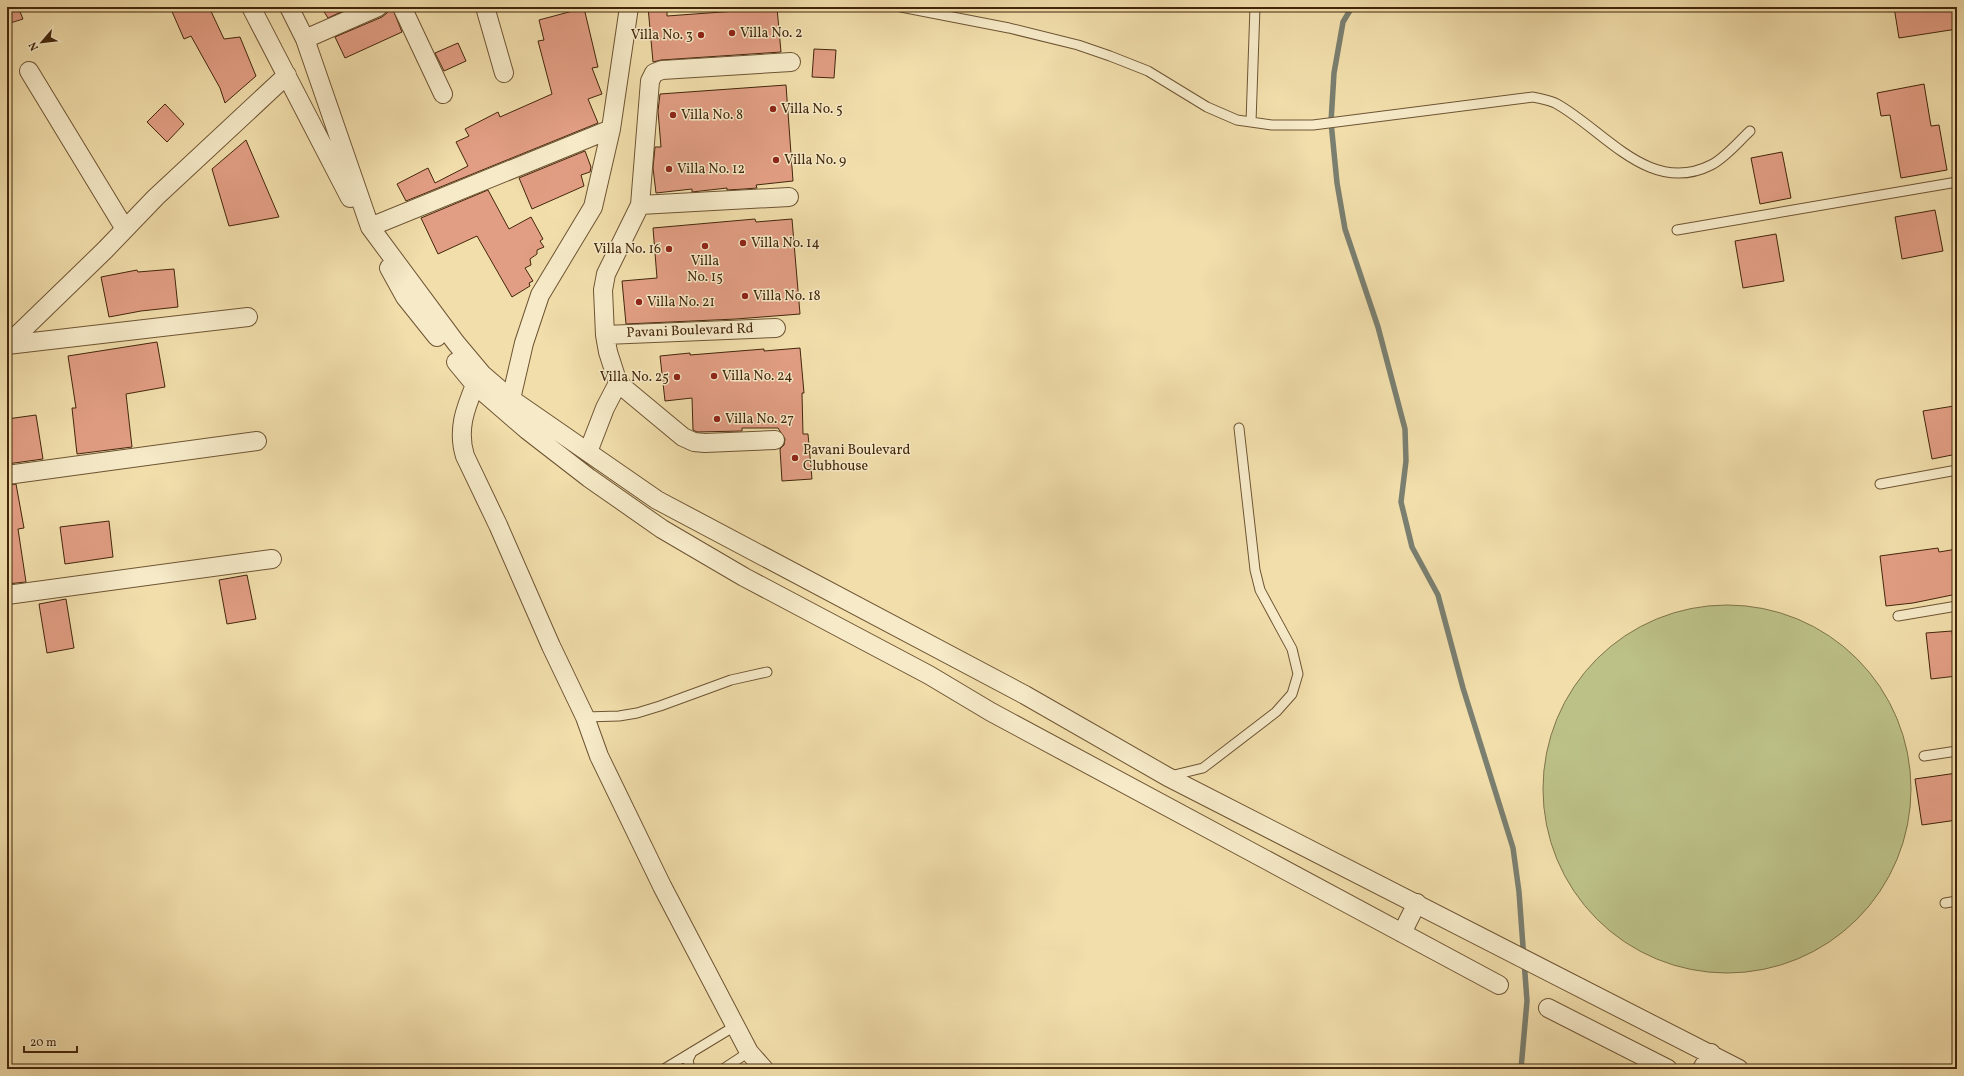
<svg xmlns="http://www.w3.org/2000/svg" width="1964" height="1076" viewBox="0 0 1964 1076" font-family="Vollkorn,serif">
	<rect width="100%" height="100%" fill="#f1deab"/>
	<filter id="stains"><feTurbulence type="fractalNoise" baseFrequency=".005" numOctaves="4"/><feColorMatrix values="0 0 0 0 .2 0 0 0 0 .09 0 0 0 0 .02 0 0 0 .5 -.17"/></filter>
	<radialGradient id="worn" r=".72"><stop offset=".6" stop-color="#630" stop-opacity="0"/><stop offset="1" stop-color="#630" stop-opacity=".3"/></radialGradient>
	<path fill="#bcc188" stroke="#80744a" d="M1543 789a184 184 0 1 1 368 0a184 184 0 1 1-368 0Z"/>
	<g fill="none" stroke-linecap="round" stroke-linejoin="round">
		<path stroke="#7a7f70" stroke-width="5.5" d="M 1352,7 L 1343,22 L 1334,73 L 1331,122 L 1337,183 L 1345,229 L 1378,327 L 1405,429 L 1406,461 L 1401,502 L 1412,547 L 1438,595 L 1463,688 L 1513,848 L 1519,892 L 1527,1001 L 1521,1069"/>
	</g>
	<path fill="#e29e84" stroke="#43260b" d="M 7,7 L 18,7 L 23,19 L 7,24 Z
		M 170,7 L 209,7 L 224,39 L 240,37 L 256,76 L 225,103 L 220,88 L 191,36 L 184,39 Z
		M 321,7 L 352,7 L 328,18 Z
		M 388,7 L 392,7 L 402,32 L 345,58 L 335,37 L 382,17 L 387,13 Z
		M 648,7 L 667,7 L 667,16 L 777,8 L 781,52 L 661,60 L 653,62 Z
		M 1894,7 L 1957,7 L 1957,29 L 1899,38 Z
		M 584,8 L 598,67 L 592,68 L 602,94 L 588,99 L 598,123 L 406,201 L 397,184 L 428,168 L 435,183 L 468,166 L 456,142 L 469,136 L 465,129 L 498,112 L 500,117 L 552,94 L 538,41 L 544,40 L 539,20 Z
		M 458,43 L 466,61 L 444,71 L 435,53 Z
		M 814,49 L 836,50 L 834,78 L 812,77 Z
		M 1924,84 L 1931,126 L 1939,125 L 1947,170 L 1901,178 L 1890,115 L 1881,116 L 1877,93 Z
		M 786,85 L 793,181 L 756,185 L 757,188 L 744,189 L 727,190 L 727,188 L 692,192 L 692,189 L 656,193 L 653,168 L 655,147 L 661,147 L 658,111 L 660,94 Z
		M 165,104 L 184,124 L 167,142 L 147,122 Z
		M 246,140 L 279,217 L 229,226 L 212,169 Z
		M 585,151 L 591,167 L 590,172 L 581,175 L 584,186 L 532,209 L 519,178 Z
		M 1782,152 L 1791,198 L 1760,204 L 1751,158 Z
		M 488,190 L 509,229 L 531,217 L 543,239 L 540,241 L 544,247 L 537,250 L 537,254 L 530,259 L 531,265 L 525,268 L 533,281 L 529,283 L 530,286 L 512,297 L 477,236 L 438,254 L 421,218 Z
		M 1935,210 L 1943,251 L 1902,259 L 1895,217 Z
		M 755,219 L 756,222 L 792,219 L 800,314 L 736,319 L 626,324 L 622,281 L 657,278 L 653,228 Z
		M 1776,234 L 1784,281 L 1743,288 L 1735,241 Z
		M 174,269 L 178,307 L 141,311 L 109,317 L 101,277 L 137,270 L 138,272 Z
		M 157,342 L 165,387 L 126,394 L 132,447 L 77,454 L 72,408 L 76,408 L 68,356 Z
		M 800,348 L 804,393 L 802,393 L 803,434 L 808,434 L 812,479 L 782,481 L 780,449 L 784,445 L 785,439 L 778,428 L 742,428 L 742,431 L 697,432 L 693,430 L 692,398 L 665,401 L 660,356 L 690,353 L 690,355 L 764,349 L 764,351 Z
		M 1954,406 L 1957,424 L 1957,454 L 1932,459 L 1923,411 Z
		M 36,415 L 43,459 L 7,464 L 7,419 Z
		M 16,484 L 24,528 L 18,529 L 26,582 L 7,584 L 7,485 Z
		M 109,521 L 113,557 L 65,564 L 60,527 Z
		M 1938,548 L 1939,552 L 1957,549 L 1957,594 L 1913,603 L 1886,606 L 1880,556 Z
		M 247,575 L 256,619 L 227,624 L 219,580 Z
		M 66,599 L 74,648 L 47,653 L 39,604 Z
		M 1952,631 L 1957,676 L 1931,679 L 1926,633 Z
		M 1957,773 L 1957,820 L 1922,825 L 1915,779 Z"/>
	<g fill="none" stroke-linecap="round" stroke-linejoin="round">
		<g stroke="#6e5433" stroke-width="11">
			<path id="service" d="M 901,7 L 1009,28 L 1078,45 L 1110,56 L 1148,71 L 1207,107 L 1237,120 L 1272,125 L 1313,125 L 1533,97 C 1541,99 1550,100 1557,104 C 1605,131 1650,196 1711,165 C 1725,158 1738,142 1750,131
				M 1251,122 L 1255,7
				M 1677,230 L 1957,182
				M 1880,484 L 1957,470
				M 1898,616 L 1957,606
				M 585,717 L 619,716 L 637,713 L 660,706 L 731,680 L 767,672
				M 1924,756 L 1957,751
				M 1170,776 L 1203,768 L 1276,712 L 1292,694 L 1298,674 L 1292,649 L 1260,590 L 1255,570 L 1239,428
				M 1945,903 L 1957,901
				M 664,1069 L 735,1026
				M 690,1069 L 688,1060 L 692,1052
				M 723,1069 L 749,1052"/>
		</g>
		<g stroke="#6e5433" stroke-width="20">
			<path id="minor" d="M 251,7 L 350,198
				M 289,7 L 305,39 L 370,227 L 456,343 L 482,374 L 511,399 L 657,500 L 1025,695 L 1168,777 L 1739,1069
				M 402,7 L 443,94
				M 485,7 L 504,73
				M 305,39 L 378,7
				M 29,71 L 125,229
				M 640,205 L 789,197
				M 370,227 L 611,129
				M 389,268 L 405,297 L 437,337
				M 605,335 L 776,328
				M 7,345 L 105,250 L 156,197 L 287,75
				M 7,345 L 248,317
				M 456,362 L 475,385 C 465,409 457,430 465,456 L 498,525 L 551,646 L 585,717 L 599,756 L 662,886 L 749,1052 L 764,1069
				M 475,385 L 527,430 L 589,478 L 662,529 L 744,577 L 929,675 L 991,712 L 1499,985
				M 511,399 L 524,343 L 540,295 L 593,207 L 611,129 L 629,7
				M 775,440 L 705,443 L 694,442 L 683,437 L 618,383 L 608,352 L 605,335 L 603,290 L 606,274 L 640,205 L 650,81 L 654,73 L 662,70 L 791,62
				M 588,452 L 605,408 L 618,383
				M 7,475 L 257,441
				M 7,595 L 272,559
				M 1402,933 L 1417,903
				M 1548,1008 L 1668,1069
				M 1702,1069 L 1711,1053"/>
		</g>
		<use href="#service" stroke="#f6eac8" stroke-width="9"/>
		<use href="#minor" stroke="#f6eac8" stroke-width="18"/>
	</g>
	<g fill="#8f2418" stroke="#f6eac8" stroke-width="1.5">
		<circle cx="732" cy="33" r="4"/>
		<circle cx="701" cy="35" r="4"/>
		<circle cx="773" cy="109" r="4"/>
		<circle cx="673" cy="115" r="4"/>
		<circle cx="776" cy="160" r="4"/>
		<circle cx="669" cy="169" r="4"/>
		<circle cx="743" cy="243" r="4"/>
		<circle cx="705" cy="246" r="4"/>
		<circle cx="669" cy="249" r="4"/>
		<circle cx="745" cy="296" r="4"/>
		<circle cx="639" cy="302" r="4"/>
		<circle cx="714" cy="376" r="4"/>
		<circle cx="677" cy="377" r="4"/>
		<circle cx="717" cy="419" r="4"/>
		<circle cx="795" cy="458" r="4"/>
	</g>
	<g text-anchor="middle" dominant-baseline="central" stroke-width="3" stroke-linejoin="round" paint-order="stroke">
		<g font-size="14" fill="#43260b" stroke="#f6eac8" text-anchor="start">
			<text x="740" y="33">Villa No. 2</text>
			<text x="693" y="35" text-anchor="end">Villa No. 3</text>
			<text x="781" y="109">Villa No. 5</text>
			<text x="681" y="115">Villa No. 8</text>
			<text x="784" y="160">Villa No. 9</text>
			<text x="677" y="169">Villa No. 12</text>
			<text x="751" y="243">Villa No. 14</text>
			<text x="661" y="249" text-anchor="end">Villa No. 16</text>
			<text x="705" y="261" text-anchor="middle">Villa<tspan x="705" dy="16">No. 15</tspan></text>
			<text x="753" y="296">Villa No. 18</text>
			<text x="647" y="302">Villa No. 21</text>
			<text x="722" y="376">Villa No. 24</text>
			<text x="669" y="377" text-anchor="end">Villa No. 25</text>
			<text x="725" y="419">Villa No. 27</text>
			<text x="803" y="450">Pavani Boulevard<tspan x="803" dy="16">Clubhouse</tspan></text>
		</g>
		<g font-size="14" fill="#43260b" stroke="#f6eac8">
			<text transform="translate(690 331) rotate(-2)">Pavani Boulevard Rd</text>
		</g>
	</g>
	<rect width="1964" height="1076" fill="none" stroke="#f1deab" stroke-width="24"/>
	<rect x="8" y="8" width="1948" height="1060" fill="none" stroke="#43260b" stroke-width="2"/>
	<rect x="12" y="12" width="1940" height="1052" fill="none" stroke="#43260b"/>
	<g transform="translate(42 42) rotate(242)" stroke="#f6eac8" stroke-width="3" paint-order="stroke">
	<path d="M0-3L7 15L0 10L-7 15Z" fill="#43260b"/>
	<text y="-6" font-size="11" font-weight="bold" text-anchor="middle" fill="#43260b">N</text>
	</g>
	<path d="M24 1046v6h53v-6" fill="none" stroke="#43260b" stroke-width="2"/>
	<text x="30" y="1046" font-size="12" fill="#43260b" stroke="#f6eac8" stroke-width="3" paint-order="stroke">20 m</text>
	<rect width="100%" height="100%" filter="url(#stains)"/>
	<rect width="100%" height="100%" fill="url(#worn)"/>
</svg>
